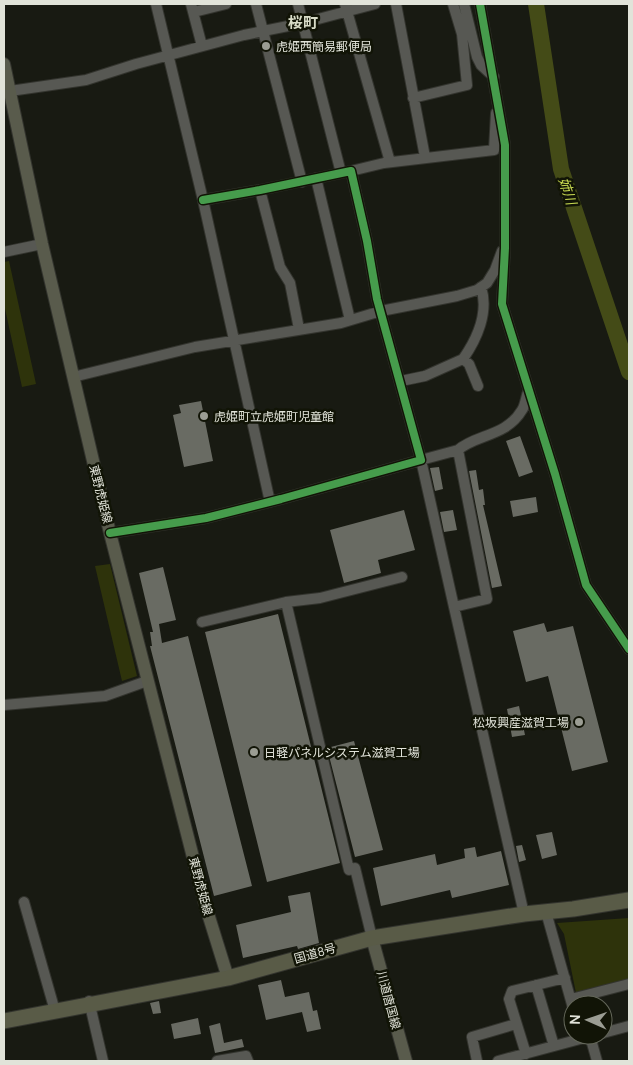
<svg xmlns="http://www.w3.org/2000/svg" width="633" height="1065" viewBox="0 0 633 1065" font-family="Manrope,'Noto Sans JP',sans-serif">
	<rect width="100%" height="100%" fill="#181a12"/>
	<path fill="#2e330b" d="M 9,261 L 36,384 L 22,387 L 4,304 L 4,262 Z
		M 110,564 L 137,676 L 122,681 L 95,566 Z
		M 629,918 L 629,982 L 576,993 L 564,934 L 557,923 Z"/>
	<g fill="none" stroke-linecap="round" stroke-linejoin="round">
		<path stroke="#444b17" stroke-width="16" d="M 536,4 L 561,169 L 629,372"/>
	</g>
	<path fill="#696b63" d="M 201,401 L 213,461 L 184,467 L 173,415 L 181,413 L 179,405 Z
		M 520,436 L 533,472 L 519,477 L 506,441 Z
		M 439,467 L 443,489 L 435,491 L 430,468 Z
		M 476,470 L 479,490 L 483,489 L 485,505 L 483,505 L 502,586 L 492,588 L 469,471 Z
		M 536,497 L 538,512 L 513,517 L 510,501 Z
		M 404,510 L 415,550 L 378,560 L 381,573 L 344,583 L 330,530 Z
		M 453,510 L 457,530 L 444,532 L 440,512 Z
		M 163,567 L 176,620 L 159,624 L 162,643 L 188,636 L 252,886 L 214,896 L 150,646 L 152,646 L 150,632 L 153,632 L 139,573 Z
		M 278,614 L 340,863 L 267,882 L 205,632 Z
		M 544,623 L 547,632 L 573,626 L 608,762 L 572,771 L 548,676 L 526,682 L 513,631 Z
		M 519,706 L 525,735 L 512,737 L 507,709 Z
		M 354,741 L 383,850 L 355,857 L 327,748 Z
		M 552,832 L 557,855 L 542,859 L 536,835 Z
		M 522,845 L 526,860 L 519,862 L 516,846 Z
		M 475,847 L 477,857 L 501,851 L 509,885 L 452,898 L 450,890 L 381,906 L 373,868 L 435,854 L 437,865 L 465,858 L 464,849 Z
		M 310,892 L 319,943 L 298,949 L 297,946 L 243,958 L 236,925 L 291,912 L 288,896 Z
		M 281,980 L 285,997 L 309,992 L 313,1011 L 317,1010 L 321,1029 L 307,1032 L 302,1012 L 266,1020 L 258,985 Z
		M 159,1001 L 161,1013 L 153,1014 L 150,1003 Z
		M 198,1018 L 201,1034 L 174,1039 L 171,1024 Z
		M 220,1023 L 224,1043 L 242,1039 L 244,1047 L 215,1053 L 209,1026 Z"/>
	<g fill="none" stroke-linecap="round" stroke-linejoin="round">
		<g stroke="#33342e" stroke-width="12">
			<path id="minor" d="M 156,4 L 203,200 L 270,502
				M 191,4 L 202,46
				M 256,4 L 302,182
				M 298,4 L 341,173
				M 345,4 L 390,162
				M 396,4 L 425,157
				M 464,4 L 477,57 L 481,65 L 494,77
				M 480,4 L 505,145 L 505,248 L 502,304 L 555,474 L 586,585 L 629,649
				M 194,12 L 226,4
				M 10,91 L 86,80 L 136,64 L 244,35 L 303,23 L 375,4
				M 413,98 L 467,85 L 462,34 L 453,4
				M 351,171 L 384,163 L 494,150 L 496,113
				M 316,178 L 350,320
				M 260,190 L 280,267 L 290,283 L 299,329
				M 4,252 L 42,244
				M 463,359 C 477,339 489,312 481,287
				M 73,377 L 195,347 L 341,323 L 381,311 L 457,296 L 477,290 L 487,283 L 495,270 L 502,251
				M 401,381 L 425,376 L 463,359 L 469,364 L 478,386
				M 110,533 L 206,518 L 281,499 L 421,460 L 377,299 L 367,241 L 351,171 L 260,190 L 203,200
				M 286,602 L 320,598 L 402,577
				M 454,607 L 421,460 L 458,450
				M 202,622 L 286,602 L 349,870 L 355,868 L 372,938
				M 4,705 L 105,696 L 147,681
				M 24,902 L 55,1011
				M 546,912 L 573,1008
				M 524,914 L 454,607 L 487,599 L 458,450 C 476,434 506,437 522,410 C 525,406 526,397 528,392
				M 536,985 L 554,1046
				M 571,999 L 629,984
				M 89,1001 L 103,1061
				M 603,1033 L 629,1026
				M 590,1036 L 597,1061
				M 526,1054 L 509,999 L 512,991 L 565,978
				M 217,1061 L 246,1056 L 248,1061
				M 477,1061 L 472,1037 L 516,1024
				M 498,1061 L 595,1035"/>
		</g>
		<g stroke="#33342e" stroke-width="14">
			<path id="major" d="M 4,64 L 42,244 L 110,533 L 205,904 L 228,978
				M 372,938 L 406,1061"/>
		</g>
		<g stroke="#33342e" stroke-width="17">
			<path id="highway" d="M 4,1021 L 228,978 L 372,938 L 524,914 L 573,909 L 629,900"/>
		</g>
		<use href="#minor" stroke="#575853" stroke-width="10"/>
		<use href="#major" stroke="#595b4c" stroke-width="12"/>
		<use href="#highway" stroke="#595b47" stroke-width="15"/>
		<g stroke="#111406" stroke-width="11">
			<path id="cycleway" d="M 480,4 L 505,145 L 505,248 L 502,304 L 555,474 L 586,585 L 629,649
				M 110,533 L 206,518 L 281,499 L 421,460 L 377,299 L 367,241 L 351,171 L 260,190 L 203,200"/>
		</g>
		<use href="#cycleway" stroke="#469c4c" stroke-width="8"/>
	</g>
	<g fill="#9b9d93" stroke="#111406" stroke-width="2">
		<circle cx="266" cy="46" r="5"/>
		<circle cx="204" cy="416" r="5"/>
		<circle cx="579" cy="722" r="5"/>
		<circle cx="254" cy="752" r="5"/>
	</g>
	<g text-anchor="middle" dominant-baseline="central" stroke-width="5" stroke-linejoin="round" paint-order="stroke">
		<g font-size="12" fill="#e1e3d9" stroke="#111406" text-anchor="start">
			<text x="276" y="46">虎姫西簡易郵便局</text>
			<text x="214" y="416">虎姫町立虎姫町児童館</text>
			<text x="569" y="722" text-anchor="end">松坂興産滋賀工場</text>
			<text x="264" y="752">日軽パネルシステム滋賀工場</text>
		</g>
		<g font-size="12" fill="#e1e3d9" stroke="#111406">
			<text transform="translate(101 494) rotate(76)">東野虎姫線</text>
			<text transform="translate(201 886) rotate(75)">東野虎姫線</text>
			<text transform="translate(315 953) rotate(-16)">国道8号</text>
			<text transform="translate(389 1000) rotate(75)">川道唐国線</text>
		</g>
		<g font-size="14" font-style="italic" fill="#c6d851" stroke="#111406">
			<text transform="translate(568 191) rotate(71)">姉川</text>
		</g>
		<g font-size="15" font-weight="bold" fill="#d8dcc8" stroke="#111406">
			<text x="303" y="22">桜町</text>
		</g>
	</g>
	<rect width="633" height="1065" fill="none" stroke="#e1e3d9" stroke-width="10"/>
	<g transform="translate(588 1020) rotate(272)"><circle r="24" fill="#111406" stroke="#64675a"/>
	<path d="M0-4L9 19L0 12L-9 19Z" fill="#9b9d93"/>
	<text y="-8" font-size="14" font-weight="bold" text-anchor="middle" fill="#e1e3d9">N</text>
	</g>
</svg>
